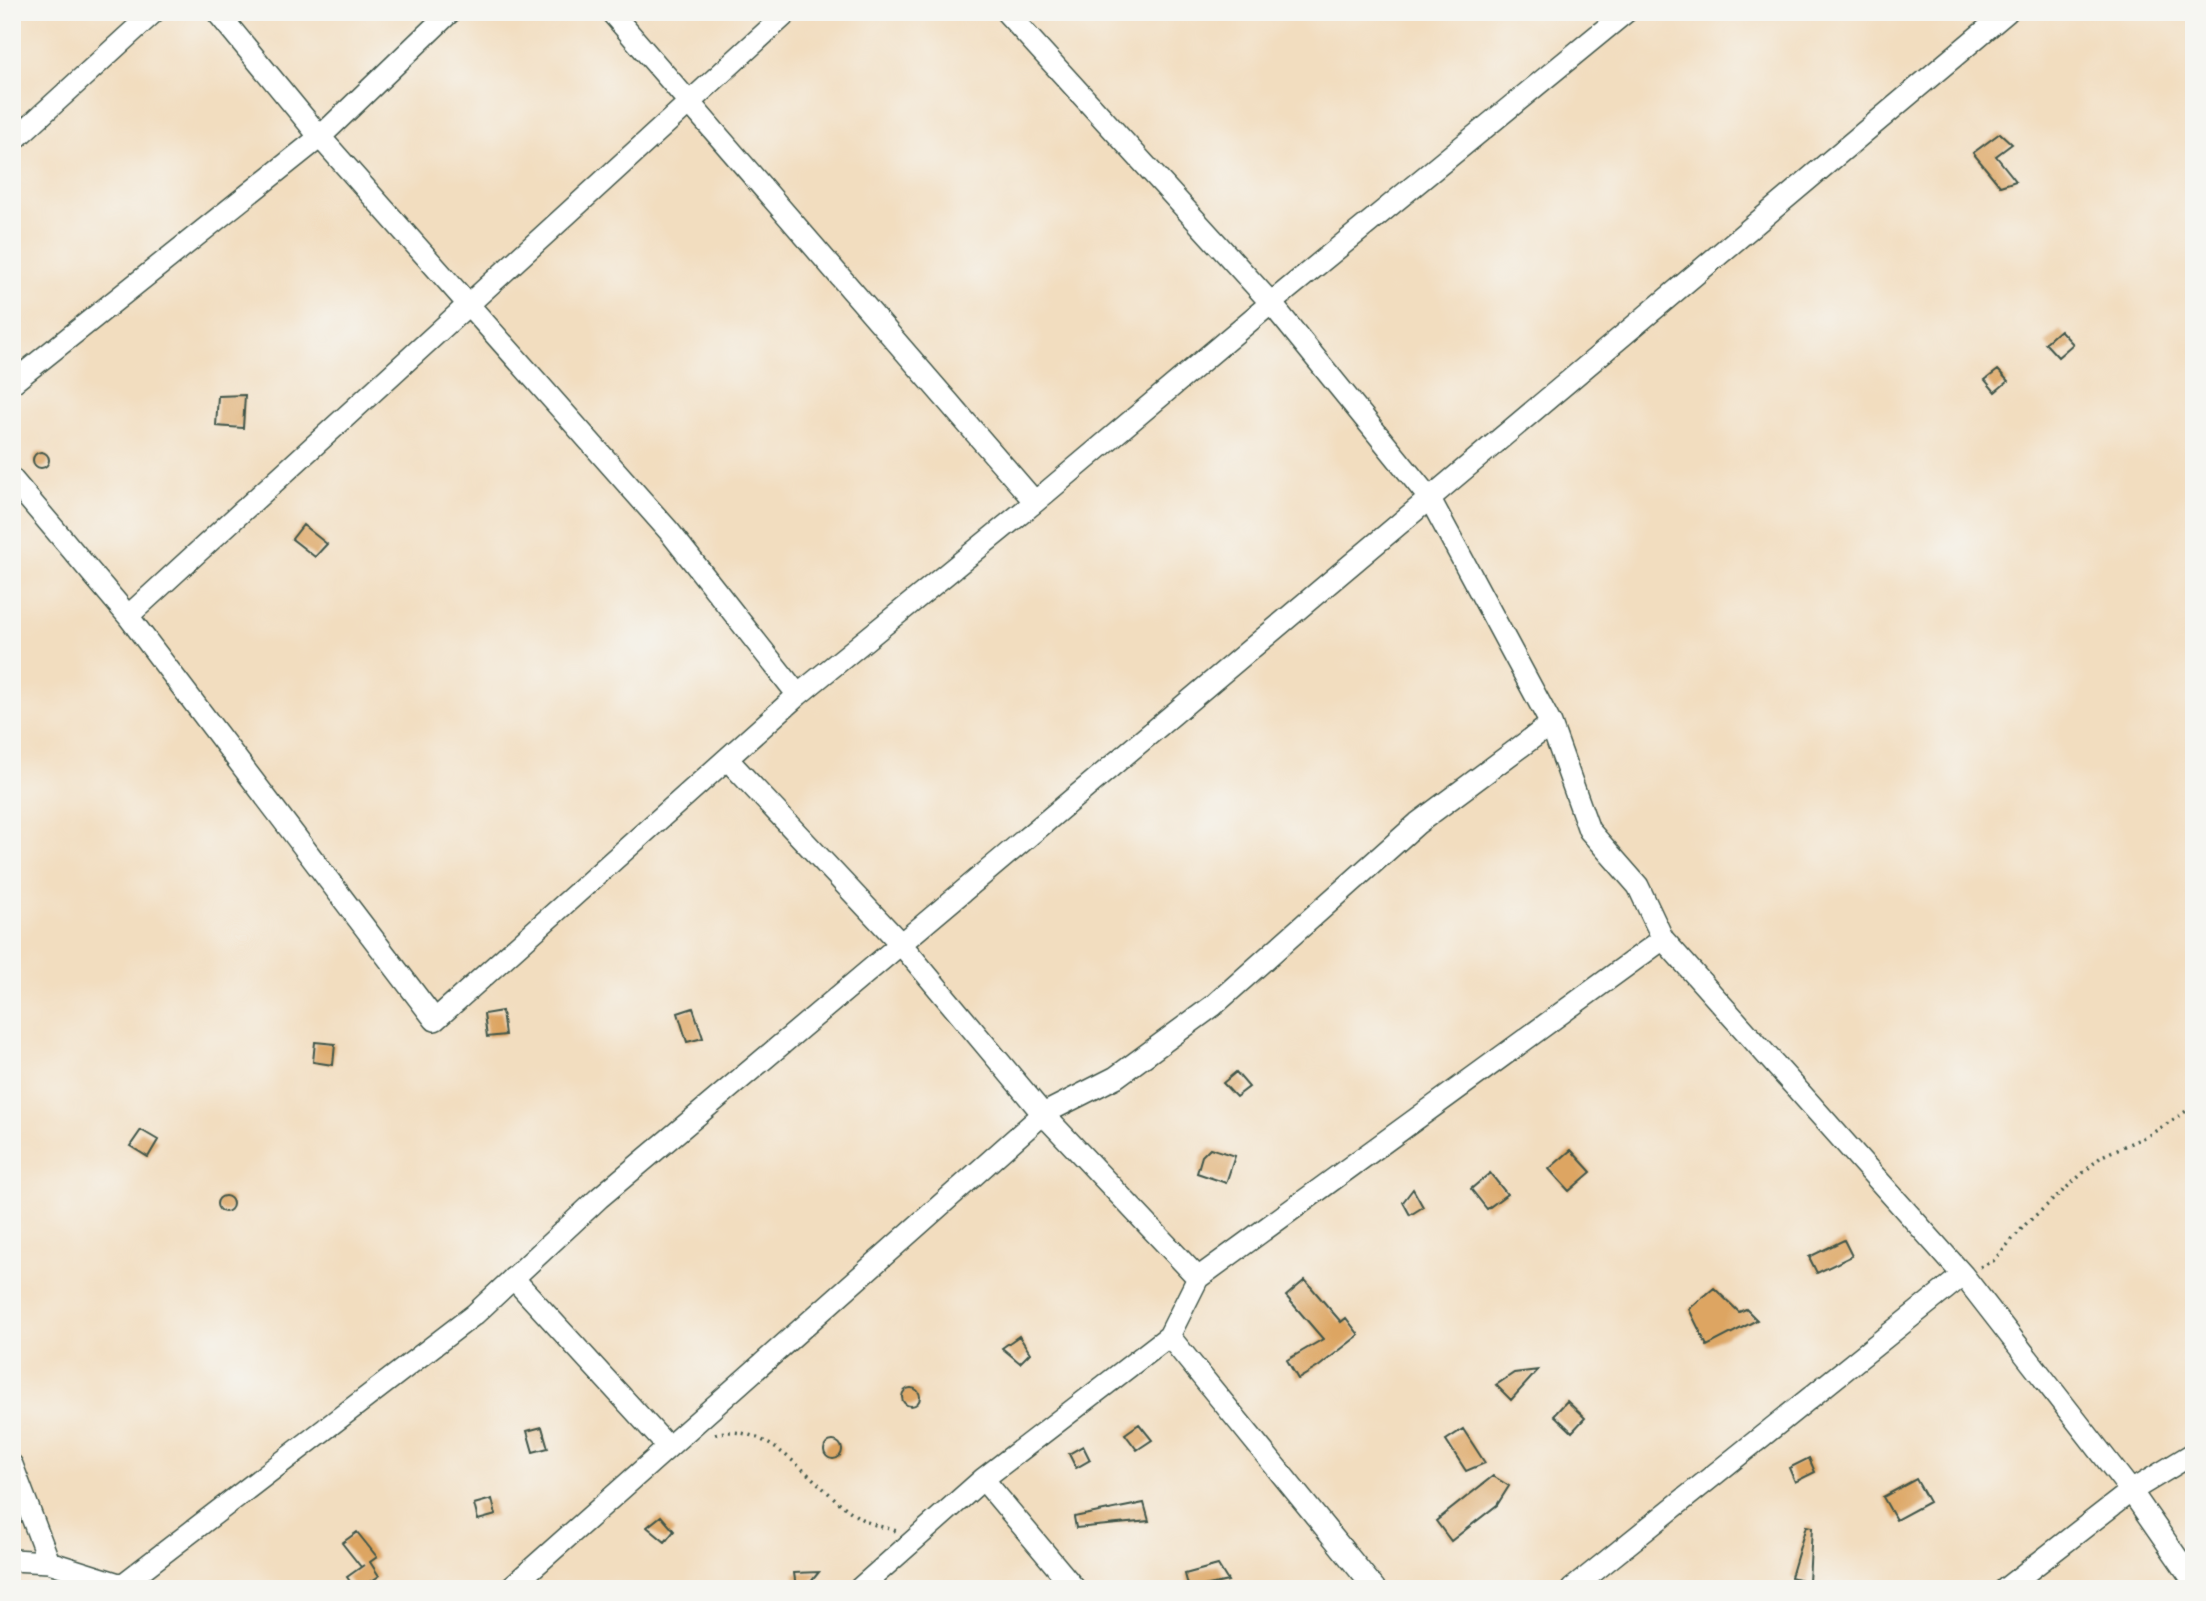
<svg xmlns="http://www.w3.org/2000/svg" width="2206" height="1601" viewBox="0 0 2206 1601" font-family="Delius,sans-serif">
	<rect width="100%" height="100%" fill="#f6f6f2"/>
	<filter id="ink" filterUnits="userSpaceOnUse"><feTurbulence type="fractalNoise" baseFrequency=".0143" numOctaves="2"/><feDisplacementMap in="SourceGraphic" scale="14" xChannelSelector="R" yChannelSelector="G"/><feConvolveMatrix kernelMatrix="1 2 1 2 8 2 1 2 1" color-interpolation-filters="sRGB"/></filter>
	<filter id="wash" filterUnits="userSpaceOnUse"><feTurbulence type="fractalNoise" baseFrequency=".00686" numOctaves="4" result="noise"/><feDisplacementMap in="SourceGraphic" scale="28" xChannelSelector="R" yChannelSelector="G"/><feGaussianBlur stdDeviation="1.57" result="paint"/><feColorMatrix in="noise" values="0 0 0 0 0 0 0 0 0 0 0 0 0 0 0 0 0 1.4 0 .05"/><feComposite in="paint" operator="in"/></filter>
	<g filter="url(#wash)">
		<rect width="100%" height="100%" fill="#f2ddbf"/>
		<g id="blocks">
			<path fill="#dda562" d="M 2000,133 L 2012,144 L 1996,156 L 2016,181 L 2000,186 L 1973,153 Z
				M 2060,330 L 2073,344 L 2058,357 L 2045,343 Z
				M 1998,370 L 2008,381 L 1995,392 L 1985,380 Z
				M 245,395 L 243,428 L 216,426 L 218,396 Z
				M33 460a8 8 0 1 1 16 0a8 8 0 1 1-16 0Z
				M 303,525 L 327,544 L 315,557 L 292,539 Z
				M 693,1008 L 703,1038 L 687,1042 L 678,1013 Z
				M 502,1011 L 505,1035 L 487,1037 L 484,1014 Z
				M 315,1042 L 335,1044 L 333,1065 L 313,1062 Z
				M 1236,1072 L 1249,1087 L 1236,1097 L 1223,1083 Z
				M 141,1130 L 158,1140 L 148,1157 L 130,1146 Z
				M 1210,1148 L 1235,1156 L 1226,1183 L 1197,1173 L 1202,1156 Z
				M 1571,1150 L 1591,1172 L 1569,1191 L 1549,1169 Z
				M 1490,1173 L 1507,1194 L 1487,1209 L 1471,1189 Z
				M 1413,1189 L 1423,1207 L 1410,1215 L 1403,1202 Z
				M217 1204a8 8 0 1 1 16 0a8 8 0 1 1-16 0Z
				M 1844,1240 L 1852,1256 L 1817,1273 L 1809,1257 Z
				M 1305,1280 L 1341,1322 L 1346,1318 L 1359,1335 L 1318,1367 L 1298,1379 L 1287,1360 L 1323,1339 L 1286,1296 Z
				M 1714,1288 L 1739,1312 L 1746,1309 L 1757,1320 L 1707,1346 L 1689,1309 Z
				M 1019,1336 L 1030,1353 L 1020,1363 L 1002,1348 Z
				M 1538,1370 L 1511,1400 L 1496,1385 L 1514,1373 Z
				M902 1397a9 9 0 1 1 18 0a9 9 0 1 1-18 0Z
				M 1567,1401 L 1585,1418 L 1572,1432 L 1554,1415 Z
				M 1139,1424 L 1152,1440 L 1137,1450 L 1125,1434 Z
				M 542,1427 L 548,1448 L 533,1452 L 527,1431 Z
				M 1463,1429 L 1485,1463 L 1466,1471 L 1446,1440 Z
				M824 1450a9 9 0 1 1 18 0a9 9 0 1 1-18 0Z
				M 1083,1446 L 1090,1460 L 1076,1468 L 1069,1454 Z
				M 1809,1458 L 1815,1472 L 1795,1482 L 1789,1468 Z
				M 1493,1476 L 1509,1486 L 1497,1505 L 1451,1541 L 1436,1521 Z
				M 1916,1479 L 1929,1502 L 1896,1520 L 1883,1497 Z
				M 492,1499 L 496,1515 L 478,1520 L 474,1504 Z
				M 1144,1503 L 1149,1521 L 1076,1528 L 1074,1517 Z
				M 661,1516 L 674,1531 L 665,1542 L 647,1527 Z
				M 1806,1526 L 1812,1527 L 1809,1582 L 1791,1577 Z
				M 357,1532 L 377,1557 L 370,1562 L 379,1576 L 360,1589 L 355,1589 L 347,1577 L 364,1565 L 361,1567 L 342,1543 Z
				M 1218,1565 L 1228,1581 L 1189,1589 L 1185,1574 Z
				M 819,1572 L 806,1588 L 796,1587 L 794,1573 Z"/>
		</g>
	</g>
	<g filter="url(#ink)">
		<use href="#blocks" fill-opacity="0" stroke="#3f5549" stroke-width="2"/>
		<g fill="none" stroke-linecap="round" stroke-linejoin="round">
			<g stroke="#3f5549" stroke-width="24">
				<path id="street" d="M 217,12 L 320,137 L 669,531 L 798,695
					M 611,12 L 1035,502
					M 1006,12 L 1271,303 L 1626,12
					M 12,142 L 154,12
					M 12,383 L 320,137 L 450,12
					M 12,479 L 128,616 L 435,1020 L 798,695 L 1035,502 L 1271,303 L 1430,499 L 1551,724 L 1589,830 L 1638,886 L 1663,939 L 1963,1275 L 2131,1491 L 2194,1582
					M 128,616 L 788,12
					M 728,760 L 901,944 L 1043,1114 L 1198,1278
					M 513,1278 L 668,1447
					M 1169,1336 L 1375,1589
					M 12,1465 L 49,1562
					M 983,1479 L 1075,1589
					M 12,1560 L 49,1562 L 122,1585 L 475,1314 L 599,1198 L 2007,12
					M 509,1589 L 1043,1114 L 1116,1077 L 1214,1005 L 1418,823 L 1551,724
					M 859,1589 L 983,1479 L 1169,1336 L 1198,1278 L 1663,939
					M 1572,1589 L 1963,1275
					M 2005,1589 L 2131,1491 L 2194,1453"/>
			</g>
			<path stroke="#3f5549" stroke-width="3.5" stroke-dasharray="2 5" stroke-linecap="butt" d="M 1980,1267 L 1993,1261 L 2026,1224 L 2102,1156 L 2151,1134 L 2194,1106
				M 715,1434 C 771,1419 817,1492 860,1518 C 870,1525 885,1527 896,1531"/>
			<use href="#street" stroke="#fff" stroke-width="21"/>
		</g>
	</g>
	<rect width="2206" height="1601" fill="none" stroke="#f6f6f2" stroke-width="42"/>
</svg>
